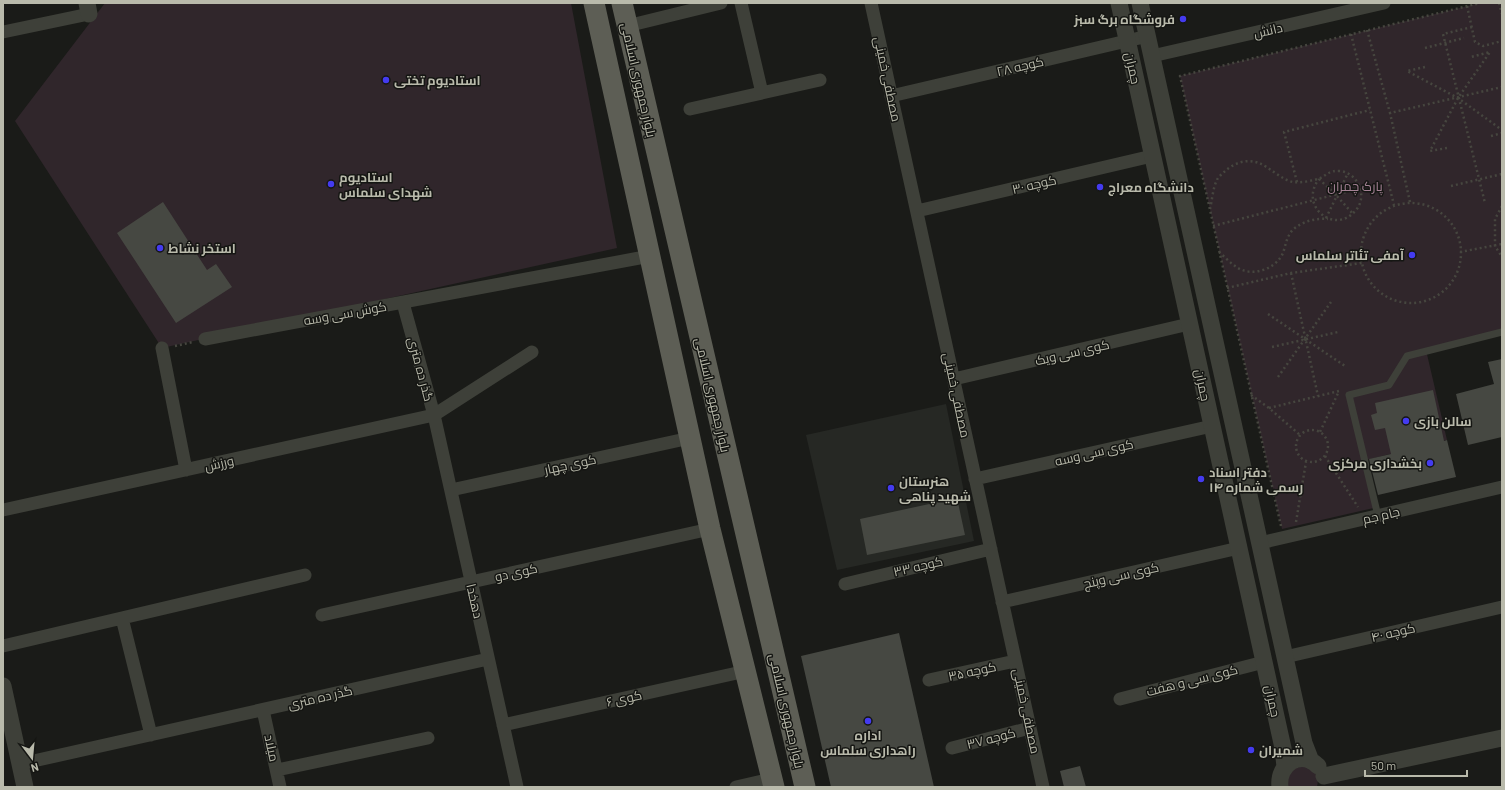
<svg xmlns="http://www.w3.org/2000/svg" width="1505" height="790" viewBox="0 0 1505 790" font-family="Barlow,Cairo,sans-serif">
	<rect width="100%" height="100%" fill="#1a1b18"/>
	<path fill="#262824" d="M 946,404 L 974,541 L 837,570 L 806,435 Z"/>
	<path fill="#30262b" d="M 105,3 L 571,3 L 617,248 L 162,348 L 15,121 Z
		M 1480,3 L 1502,3 L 1502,332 L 1426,350 L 1447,440 L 1366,460 L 1378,507 L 1282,529 L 1180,76 Z
		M 1304,766 C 1314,771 1320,774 1317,787 L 1287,787 C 1287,772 1289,769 1304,766 Z"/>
	<path fill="#464842" d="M 163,202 L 207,270 L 216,264 L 232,287 L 176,323 L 117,233 Z
		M 1502,359 L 1502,437 L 1468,445 L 1456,394 L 1494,384 L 1488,362 Z
		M 1433,390 L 1444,441 L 1447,440 L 1456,477 L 1378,495 L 1369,459 L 1391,454 L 1385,428 L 1375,430 L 1371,415 L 1377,413 L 1375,403 Z
		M 957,498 L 965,535 L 867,555 L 860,519 Z
		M 899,633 L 934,787 L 831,787 L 801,656 Z
		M 1080,766 L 1086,787 L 1064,787 L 1060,771 Z"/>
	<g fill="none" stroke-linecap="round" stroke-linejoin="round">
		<path stroke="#46463f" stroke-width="2.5" stroke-dasharray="2 3" stroke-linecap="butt" d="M 1499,3 L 1502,14
			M 1467,6 L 1475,42 L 1483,46 L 1502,41
			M 1472,27 L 1443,34 L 1485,203
			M 1367,30 L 1390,113
			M 1351,34 L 1394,205
			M 1425,48 L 1464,38
			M 1425,67 L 1407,71 L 1458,98 L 1502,130
			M 1491,136 L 1502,133
			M 1447,148 L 1430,151 L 1458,98 L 1490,52 L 1471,57
			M 1319,179 L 1336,195 L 1353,214
			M 1297,182 L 1284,132 L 1370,110
			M 1451,186 L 1502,174
			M 1410,202 L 1390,113 L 1502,87
			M1361 253a50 50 0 1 1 100 0a50 50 0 1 1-100 0Z
			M 1502,206 L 1495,219 L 1495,246 L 1502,257
			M 1210,209 C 1212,201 1213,187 1217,180 C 1218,177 1221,175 1223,173 C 1232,164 1245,158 1259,163 C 1269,167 1282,180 1293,182 C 1301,183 1310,181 1318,179 C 1326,176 1329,170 1340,171 C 1358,173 1368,196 1356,210 C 1335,236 1298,206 1319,179
			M 1326,218 L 1348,173
			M 1213,226 L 1361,188
			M 1219,252 C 1225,257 1231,264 1238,268 C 1253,277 1276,269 1283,253 C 1286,244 1287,234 1295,228 C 1304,221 1316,218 1328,219
			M 1460,252 L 1502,244
			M 1291,273 L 1318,396
			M 1227,288 L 1291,273 L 1362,263
			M 1268,314 L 1345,366
			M 175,346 L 193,342
			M 1272,347 L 1338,332
			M 1278,377 L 1331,302
			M 1251,395 L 1269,408 L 1300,435
			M 1269,408 L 1339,391 L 1320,432
			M1296 446a16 16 0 1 1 32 0a16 16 0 1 1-32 0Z
			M 1325,456 L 1358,507
			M 1296,522 L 1306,462
			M 1281,526 L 1180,76 L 1480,3"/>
		<path stroke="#3e4039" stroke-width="7" d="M 1378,516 L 1349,395 L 1389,385 L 1407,356 L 1502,332"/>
		<path stroke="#3e4039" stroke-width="13" d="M 741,3 L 762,93
			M 871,3 L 1043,787
			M 627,26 L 721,3
			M 3,32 L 89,14
			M 1152,56 L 1384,3
			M 891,96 L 1148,36
			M 690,109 L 820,80
			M 917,211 L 1152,156
			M 403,303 L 434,415 L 532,352
			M 205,339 L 650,256
			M 162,348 L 186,470
			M 954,379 L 1189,324
			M 975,479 L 1212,426
			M 451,490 L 690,438
			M 3,510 L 434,415 L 517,787
			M 1260,543 L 1502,487
			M 845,584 L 991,549
			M 1002,602 L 1239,548
			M 322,615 L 710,529
			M 122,618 L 151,735
			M 3,646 L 305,575
			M 1285,657 L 1502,607
			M 929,680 L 1015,661
			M 1120,699 L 1264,662
			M 263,710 L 280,787
			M 503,725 L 746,671
			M 952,748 L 1030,728
			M 20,764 L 488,659
			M 277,770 L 428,738
			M 736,787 L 772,779"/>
		<path stroke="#3e4039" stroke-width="17" d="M 87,3 L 89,14
			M 1119,3 L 1283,748 L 1285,767
			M 1140,3 L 1304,743 L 1311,761
			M 3,686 L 25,787
			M 1324,776 L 1502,738
			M 1280,787 C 1277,764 1301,749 1318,766"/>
		<path stroke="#5d5e55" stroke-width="21" d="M 594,3 L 710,529 L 774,787
			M 622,3 L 805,787"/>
	</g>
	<g fill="#443bf0" stroke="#151613" stroke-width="1.5">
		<circle cx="1183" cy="19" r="4"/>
		<circle cx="386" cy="80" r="4"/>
		<circle cx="331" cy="184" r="4"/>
		<circle cx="1100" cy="187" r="4"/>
		<circle cx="160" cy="248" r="4"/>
		<circle cx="1412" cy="255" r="4"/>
		<circle cx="1406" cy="421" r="4"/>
		<circle cx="1430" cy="463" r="4"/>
		<circle cx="1201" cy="479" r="4"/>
		<circle cx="891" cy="488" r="4"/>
		<circle cx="868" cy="721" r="4"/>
		<circle cx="1251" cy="750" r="4"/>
	</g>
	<g text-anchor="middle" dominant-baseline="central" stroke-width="3" stroke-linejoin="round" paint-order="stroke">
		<g font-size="13" font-weight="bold" fill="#b9baab" stroke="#151613" text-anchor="start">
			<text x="1175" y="19" text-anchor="end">فروشگاه برگ سبز</text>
			<text x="394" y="80">استادیوم تختی</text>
			<text x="339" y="177">استادیوم<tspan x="339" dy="15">شهدای سلماس</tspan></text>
			<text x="1108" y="187">دانشگاه معراج</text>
			<text x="168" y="248">استخر نشاط</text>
			<text x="1404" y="255" text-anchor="end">آمفی تئاتر سلماس</text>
			<text x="1414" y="421">سالن بازی</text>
			<text x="1422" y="463" text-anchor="end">بخشداری مرکزی</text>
			<text x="1209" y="472">دفتر اسناد<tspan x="1209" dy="15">رسمی شماره ۱۴</tspan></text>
			<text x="899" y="481">هنرستان<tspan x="899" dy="15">شهید پناهی</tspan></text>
			<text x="868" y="735" text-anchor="middle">اداره<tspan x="868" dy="15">راهداری سلماس</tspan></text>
			<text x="1259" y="750">شمیران</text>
		</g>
		<g font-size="13" fill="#b9baab" stroke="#151613">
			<text transform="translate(1268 30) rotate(-13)">دانش</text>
			<text transform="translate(1020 66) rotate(-13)">کوچه ۲۸</text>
			<text transform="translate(1133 68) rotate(77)">چمران</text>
			<text transform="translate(888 79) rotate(78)">مصطفی خمینی</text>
			<text transform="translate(639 80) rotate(77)">بلوار جمهوری اسلامی</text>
			<text transform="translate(1034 184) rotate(-13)">کوچه ۳۰</text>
			<text transform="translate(345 313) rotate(-10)">کوش سی وسه</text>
			<text transform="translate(1072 352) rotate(-13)">کوی سی ویک</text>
			<text transform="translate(421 369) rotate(75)">گذر ده متری</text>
			<text transform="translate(1203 385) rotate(78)">چمران</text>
			<text transform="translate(713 395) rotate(77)">بلوار جمهوری اسلامی</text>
			<text transform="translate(957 395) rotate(78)">مصطفی خمینی</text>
			<text transform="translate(1094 452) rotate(-13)">کوی سی وسه</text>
			<text transform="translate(219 463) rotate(-13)">ورزش</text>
			<text transform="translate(570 464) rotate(-12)">کوی چهار</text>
			<text transform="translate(1381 515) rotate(-13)">جام جم</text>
			<text transform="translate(918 566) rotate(-13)">کوچه ۳۳</text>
			<text transform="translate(516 572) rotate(-12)">کوی دو</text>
			<text transform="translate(1121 575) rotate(-13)">کوی سی وپنج</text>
			<text transform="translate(475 601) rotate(77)">دهخدا</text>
			<text transform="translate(1393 632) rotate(-13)">کوچه ۴۰</text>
			<text transform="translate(972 671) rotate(-12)">کوچه ۳۵</text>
			<text transform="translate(1192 680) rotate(-14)">کوی سی و هفت</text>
			<text transform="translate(320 697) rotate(-13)">گذر ده متری</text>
			<text transform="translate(624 698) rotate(-12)">کوی ۶</text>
			<text transform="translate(1273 701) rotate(78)">چمران</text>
			<text transform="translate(787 711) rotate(77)">بلوار جمهوری اسلامی</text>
			<text transform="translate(1027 711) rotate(78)">مصطفی خمینی</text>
			<text transform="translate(991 738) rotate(-14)">کوچه ۳۷</text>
			<text transform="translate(272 748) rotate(78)">میلاد</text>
		</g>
		<g font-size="13" fill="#a58295" stroke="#151613">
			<text x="1355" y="186">پارک چمران</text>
		</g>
	</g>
	<rect width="1505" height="790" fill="none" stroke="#b9baab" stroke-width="8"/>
	<g transform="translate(32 758) rotate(164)" stroke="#151613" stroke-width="3" paint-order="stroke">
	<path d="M0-3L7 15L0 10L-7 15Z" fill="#b9baab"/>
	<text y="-6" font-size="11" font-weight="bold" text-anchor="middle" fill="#b9baab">N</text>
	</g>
	<path d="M1365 770v6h102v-6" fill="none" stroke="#b9baab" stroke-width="2"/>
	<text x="1371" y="770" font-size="12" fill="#b9baab" stroke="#151613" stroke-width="3" paint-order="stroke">50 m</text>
</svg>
